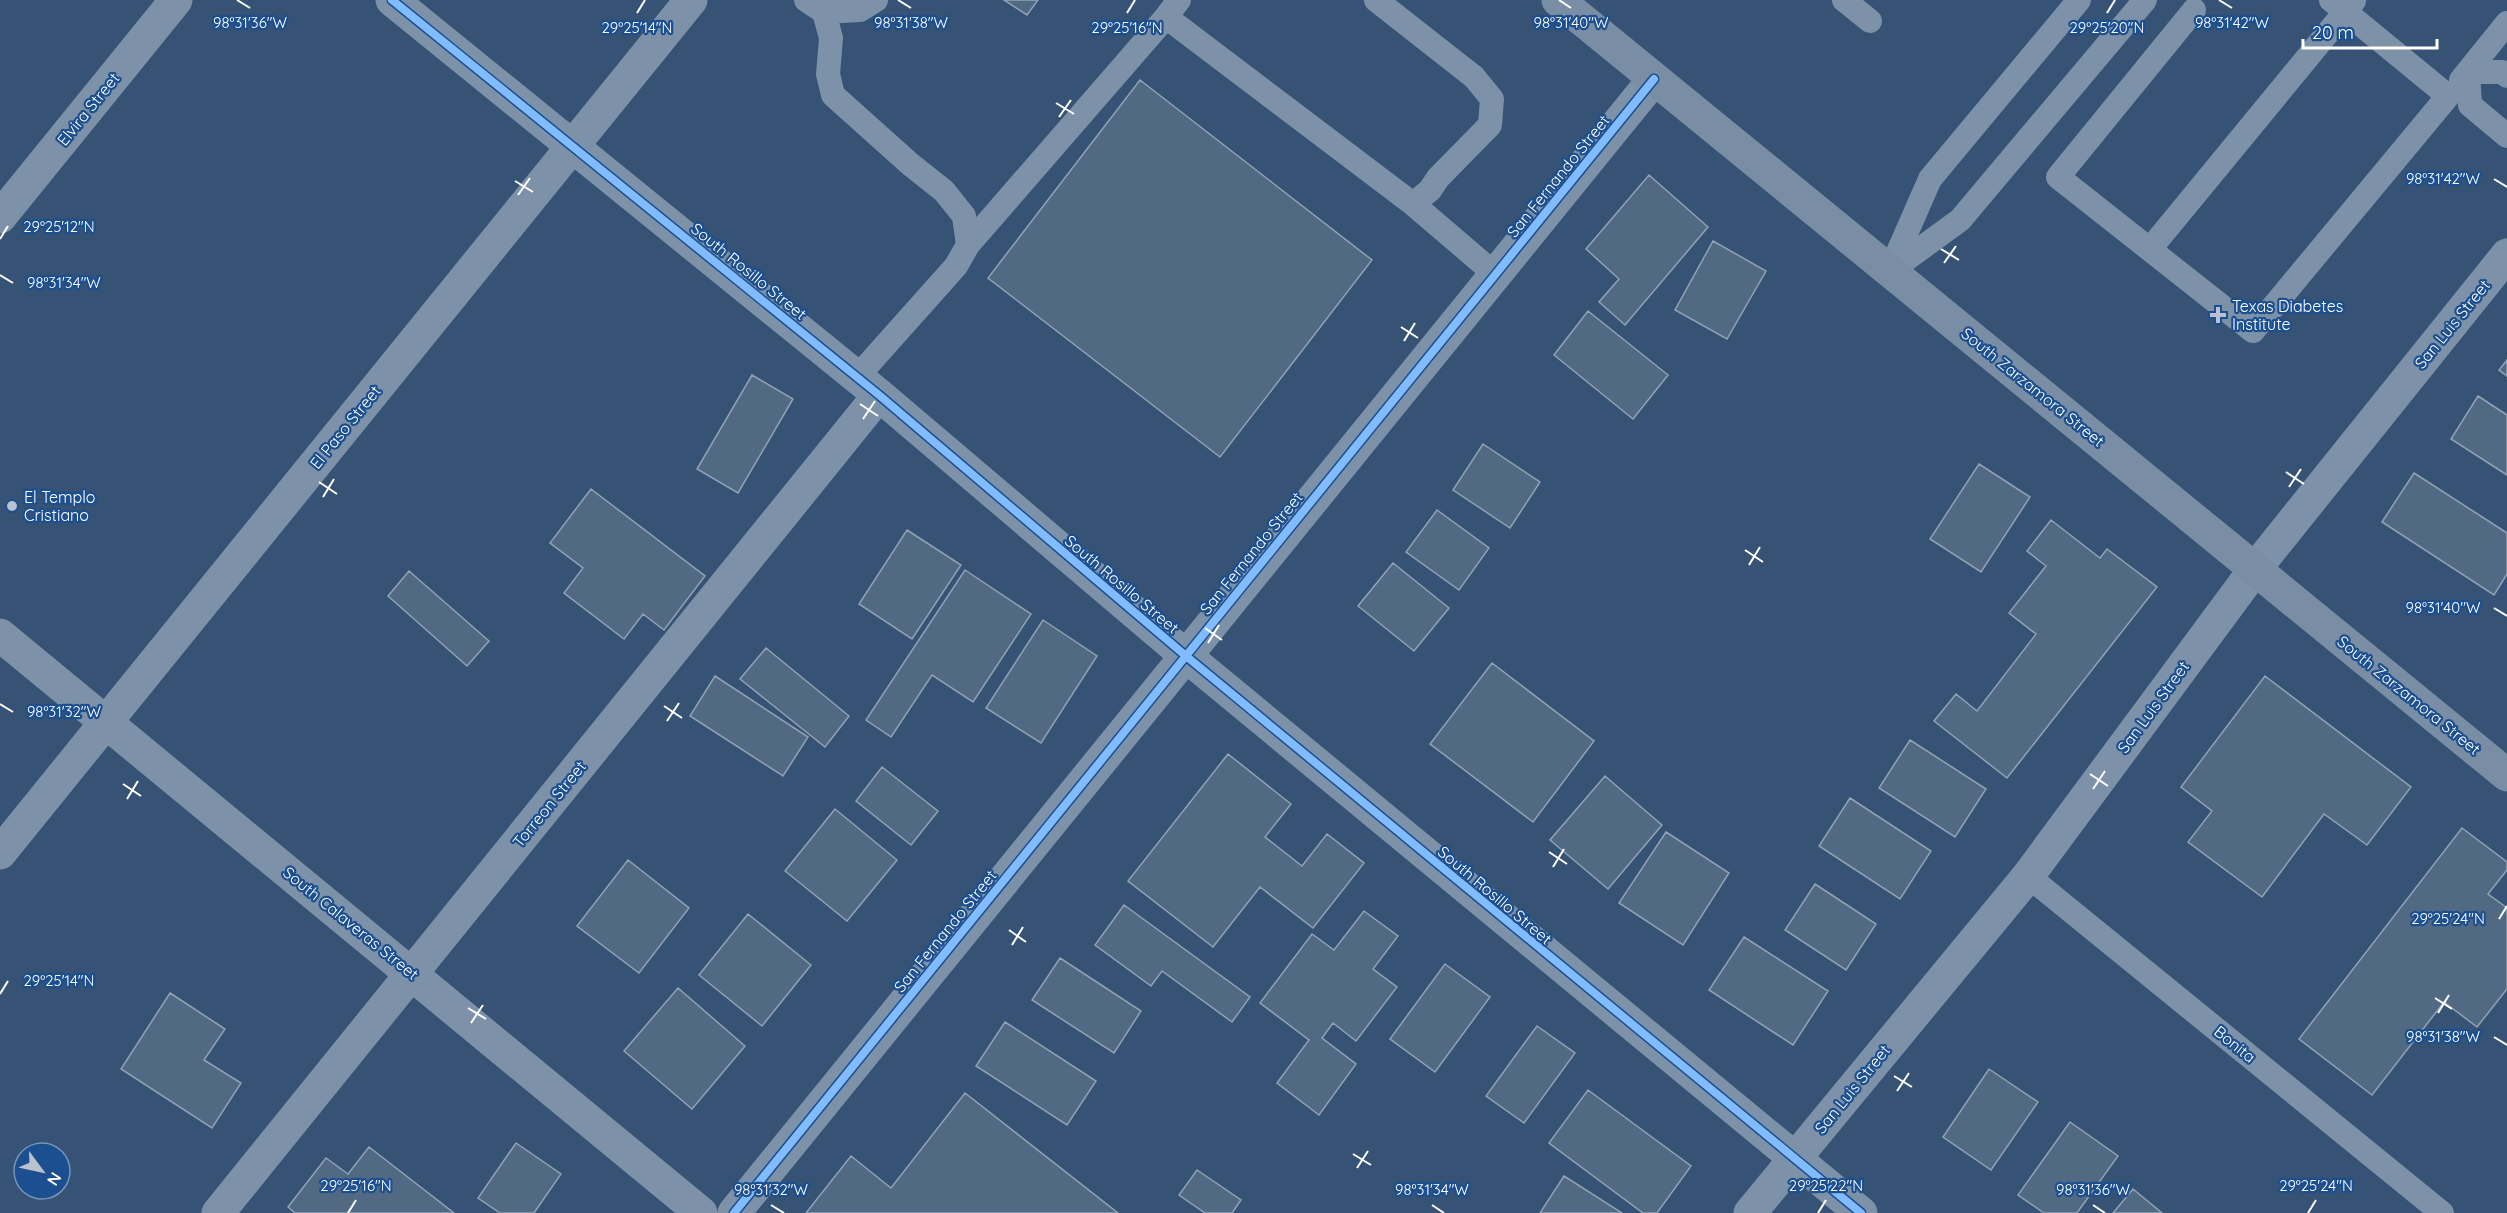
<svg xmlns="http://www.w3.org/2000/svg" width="2507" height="1213" viewBox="0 0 2507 1213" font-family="Quicksand,sans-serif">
	<rect width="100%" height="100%" fill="#365274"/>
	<path fill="#526984" stroke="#92a2b6" stroke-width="1.5" d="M 1004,0 L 1038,0 L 1027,15 Z
		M 1140,80 L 1372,260 L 1220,457 L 988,278 Z
		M 1649,175 L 1708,227 L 1625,325 L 1599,302 L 1619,279 L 1586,249 Z
		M 1713,241 L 1766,271 L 1727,339 L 1675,310 Z
		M 1588,311 L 1668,375 L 1633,419 L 1554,355 Z
		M 2507,360 L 2507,376 L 2499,370 Z
		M 752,375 L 793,399 L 738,493 L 697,469 Z
		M 2478,396 L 2507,415 L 2507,475 L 2451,439 Z
		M 1483,444 L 1540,482 L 1510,528 L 1453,490 Z
		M 1979,464 L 2030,497 L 1981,572 L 1930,539 Z
		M 2414,473 L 2507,533 L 2507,574 L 2494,595 L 2382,522 Z
		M 591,489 L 705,576 L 664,630 L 643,614 L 624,639 L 564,593 L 583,568 L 550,543 Z
		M 1437,510 L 1489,548 L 1459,590 L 1406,552 Z
		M 2051,520 L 2100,558 L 2107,549 L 2157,587 L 2007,778 L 1934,721 L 1956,694 L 1977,711 L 2036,634 L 2009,613 L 2046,566 L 2027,551 Z
		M 907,530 L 961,565 L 912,639 L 859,604 Z
		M 1393,563 L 1449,608 L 1414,651 L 1358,606 Z
		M 965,570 L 1031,614 L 973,702 L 932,675 L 891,737 L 866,720 Z
		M 409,571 L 489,641 L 467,666 L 388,596 Z
		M 1043,620 L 1097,656 L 1041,743 L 986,708 Z
		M 766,648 L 849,716 L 825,747 L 740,679 Z
		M 1492,663 L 1594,741 L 1533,822 L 1430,744 Z
		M 715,676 L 808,737 L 783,776 L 690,716 Z
		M 2265,676 L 2411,787 L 2367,845 L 2324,814 L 2262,897 L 2188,842 L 2212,811 L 2181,787 Z
		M 1910,740 L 1986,789 L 1955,837 L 1879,788 Z
		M 1228,754 L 1291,804 L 1265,837 L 1302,866 L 1327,834 L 1364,863 L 1313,928 L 1260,887 L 1213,947 L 1128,881 Z
		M 882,767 L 938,811 L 911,845 L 856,801 Z
		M 1605,776 L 1662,825 L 1608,889 L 1550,840 Z
		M 1850,798 L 1931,851 L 1900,899 L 1819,846 Z
		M 835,809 L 897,860 L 847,921 L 785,871 Z
		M 2462,828 L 2507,862 L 2507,870 L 2488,894 L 2507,908 L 2507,989 L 2477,1027 L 2444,1002 L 2372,1095 L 2299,1039 Z
		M 1666,832 L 1729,873 L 1683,945 L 1619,903 Z
		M 628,860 L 689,908 L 639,973 L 577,926 Z
		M 1815,884 L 1876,924 L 1846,970 L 1785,930 Z
		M 1124,905 L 1250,997 L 1232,1022 L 1162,971 L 1151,986 L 1095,945 Z
		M 1364,911 L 1398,936 L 1373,969 L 1397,987 L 1356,1041 L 1333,1023 L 1322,1038 L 1356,1064 L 1319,1115 L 1277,1083 L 1309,1040 L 1260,1003 L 1312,934 L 1334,950 Z
		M 748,914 L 811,965 L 762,1026 L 699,975 Z
		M 1744,937 L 1828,991 L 1793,1045 L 1709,990 Z
		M 1060,958 L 1141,1011 L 1114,1053 L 1032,1000 Z
		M 1445,964 L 1490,997 L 1435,1072 L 1390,1039 Z
		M 678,988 L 745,1046 L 692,1109 L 624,1051 Z
		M 170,993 L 225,1029 L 204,1060 L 241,1083 L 212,1128 L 121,1069 Z
		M 1005,1022 L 1096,1081 L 1067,1125 L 976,1066 Z
		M 1537,1026 L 1575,1053 L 1524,1123 L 1486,1096 Z
		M 1989,1069 L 2038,1102 L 1991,1170 L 1943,1137 Z
		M 1588,1090 L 1691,1166 L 1657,1213 L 1643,1213 L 1549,1143 Z
		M 965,1093 L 1118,1213 L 806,1213 L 851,1156 L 891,1188 Z
		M 2070,1122 L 2118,1156 L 2077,1213 L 2044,1213 L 2018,1195 Z
		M 516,1143 L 561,1174 L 534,1213 L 500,1213 L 478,1198 Z
		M 369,1147 L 454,1213 L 295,1213 L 288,1207 L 326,1158 L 348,1174 Z
		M 1197,1170 L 1241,1200 L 1232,1213 L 1205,1213 L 1179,1195 Z
		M 1564,1176 L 1622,1213 L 1540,1213 Z
		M 2133,1189 L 2162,1213 L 2113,1213 Z"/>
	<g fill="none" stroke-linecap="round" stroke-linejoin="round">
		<path stroke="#7d92a8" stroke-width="24" d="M 806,0 L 824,12 L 860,10 L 876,0
			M 1179,0 L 1166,17 L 1413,204
			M 1376,0 L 1474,77 L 1492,99 L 1490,125 L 1438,178 L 1430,190 L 1413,204 L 1495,274
			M 1844,0 L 1870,21
			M 2194,10 L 2058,177 L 2253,331 L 2448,96 L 2331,0
			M 824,12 L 831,38 L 828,74 L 833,95 L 910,164 L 944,191 L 964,216 L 968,245 L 956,266 L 857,377
			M 2507,76 L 2502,72 L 2468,72 L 2470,105 L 2507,136
			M 2461,80 L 2507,23
			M 968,245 L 1166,17
			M 2150,249 L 2354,1
			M 1891,268 L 1930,179 L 2079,0
			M 1890,271 L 1960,220 L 2145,0
			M 2028,876 L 2442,1213"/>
		<path stroke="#7d92a8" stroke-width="33" d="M 392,0 L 879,395 L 1186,656 L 1861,1213
			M 0,217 L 176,0
			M 0,635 L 701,1213
			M 0,853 L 691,0
			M 218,1213 L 879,395
			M 734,1213 L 1654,79
			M 1750,1213 L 2028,876 L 2255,569 L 2507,255"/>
		<path stroke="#798da4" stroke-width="33" d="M 1558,0 L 2507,775"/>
		<g stroke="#1b4f8f" stroke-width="11">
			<path id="cycleway" d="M 392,0 L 879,395 L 1186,656 L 1861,1213
				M 734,1213 L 1654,79"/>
		</g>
		<use href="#cycleway" stroke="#80bcff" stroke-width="8"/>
	</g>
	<path fill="none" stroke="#fff" stroke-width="2" d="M 237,0 L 250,8M 898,0 L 911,8M 1559,0 L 1571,8M 2219,0 L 2232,8M 637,13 L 645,0M 1127,13 L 1135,0M 2107,13 L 2115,0M 1056,103 L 1074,114M 1059,117 L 1071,100M 2494,179 L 2507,187M 515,181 L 533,192M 518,195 L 530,178M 0,239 L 8,226M 1941,249 L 1959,260M 1944,263 L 1956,246M 0,275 L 13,283M 1401,327 L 1418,338M 1404,341 L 1415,323M 860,404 L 878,416M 863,419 L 875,401M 2286,472 L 2304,484M 319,482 L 337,494M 2289,487 L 2301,469M 323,497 L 334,479M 1745,550 L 1763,562M 1749,565 L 1760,547M 2494,608 L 2507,616M 1205,628 L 1222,640M 1208,643 L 1219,625M 0,704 L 13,712M 664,706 L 682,718M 667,721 L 679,703M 2090,774 L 2108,786M 123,784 L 141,796M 2093,789 L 2105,771M 127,799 L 138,781M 1549,852 L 1567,864M 1553,867 L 1564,849M 2499,919 L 2507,906M 1009,930 L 1026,942M 1012,945 L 1023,927M 0,994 L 8,981M 2435,998 L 2452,1009M 468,1008 L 486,1019M 2438,1013 L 2449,995M 471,1023 L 483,1005M 2494,1037 L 2507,1045M 1894,1076 L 1912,1087M 1897,1091 L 1909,1073M 1353,1154 L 1371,1165M 1357,1168 L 1368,1151M 771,1205 L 784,1213M 1432,1205 L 1444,1213M 2093,1205 L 2105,1213M 348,1213 L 356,1200M 1818,1213 L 1826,1200M 2308,1213 L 2316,1200"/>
	<g fill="#b9c2ce" stroke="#1b4f8f" stroke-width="2">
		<path d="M2215 306h6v6h6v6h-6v6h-6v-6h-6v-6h6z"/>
		<circle cx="12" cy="506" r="6"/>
	</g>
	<g text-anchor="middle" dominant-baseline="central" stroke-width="4.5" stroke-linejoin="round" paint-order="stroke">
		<g font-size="16" fill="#fff" stroke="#1b4f8f">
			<text transform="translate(88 109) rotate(-51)">Elvira Street</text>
			<text transform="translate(1558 176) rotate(-51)">San Fernando Street</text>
			<text transform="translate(749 271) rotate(39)">South Rosillo Street</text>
			<text transform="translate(2452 324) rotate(-51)">San Luis Street</text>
			<text transform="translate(2033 387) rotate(39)">South Zarzamora Street</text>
			<text transform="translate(345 427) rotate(-51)">El Paso Street</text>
			<text transform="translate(1251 553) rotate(-51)">San Fernando Street</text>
			<text transform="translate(1122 584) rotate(40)">South Rosillo Street</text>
			<text transform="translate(2409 695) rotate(39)">South Zarzamora Street</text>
			<text transform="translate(2153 707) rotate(-54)">San Luis Street</text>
			<text transform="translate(549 804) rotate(-51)">Torreon Street</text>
			<text transform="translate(1495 895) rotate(40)">South Rosillo Street</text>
			<text transform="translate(351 923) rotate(39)">South Calaveras Street</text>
			<text transform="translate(945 931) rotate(-51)">San Fernando Street</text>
			<text transform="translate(2235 1044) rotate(39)">Bonita</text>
			<text transform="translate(1852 1089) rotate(-51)">San Luis Street</text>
		</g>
		<g font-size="16" fill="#fff" stroke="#1b4f8f" text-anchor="start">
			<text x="2232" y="306">Texas Diabetes<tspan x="2232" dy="18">Institute</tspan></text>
			<text x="24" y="497">El Templo<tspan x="24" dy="18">Cristiano</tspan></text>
		</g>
	</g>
	<g font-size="15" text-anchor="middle" fill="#fff" stroke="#1b4f8f" stroke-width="4.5" stroke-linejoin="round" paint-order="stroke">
		<text x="250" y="28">98°31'36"W</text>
		<text x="911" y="28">98°31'38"W</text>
		<text x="2232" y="28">98°31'42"W</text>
		<text x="1571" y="28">98°31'40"W</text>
		<text x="1127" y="33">29°25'16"N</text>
		<text x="2107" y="33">29°25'20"N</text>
		<text x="637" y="33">29°25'14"N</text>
		<text x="2443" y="184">98°31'42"W</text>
		<text x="59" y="232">29°25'12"N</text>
		<text x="64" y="288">98°31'34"W</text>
		<text x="2443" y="613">98°31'40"W</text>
		<text x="64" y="717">98°31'32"W</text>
		<text x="2448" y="924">29°25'24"N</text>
		<text x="59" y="986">29°25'14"N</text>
		<text x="2443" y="1042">98°31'38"W</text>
		<text x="356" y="1191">29°25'16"N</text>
		<text x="1826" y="1191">29°25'22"N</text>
		<text x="2316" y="1191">29°25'24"N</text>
		<text x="771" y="1195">98°31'32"W</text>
		<text x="1432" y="1195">98°31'34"W</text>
		<text x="2093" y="1195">98°31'36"W</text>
	</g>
	<g transform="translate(42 1171) rotate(123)"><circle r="28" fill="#1b4f8f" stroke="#7695bc" stroke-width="1.5"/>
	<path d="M0-4.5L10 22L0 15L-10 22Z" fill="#b9c2ce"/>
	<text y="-9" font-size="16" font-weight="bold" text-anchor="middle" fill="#ffffff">N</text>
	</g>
	<path d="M2303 39v9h134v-9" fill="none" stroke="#ffffff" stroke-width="3"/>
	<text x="2312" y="39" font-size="18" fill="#ffffff" stroke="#1b4f8f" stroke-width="4.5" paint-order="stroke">20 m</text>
</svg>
